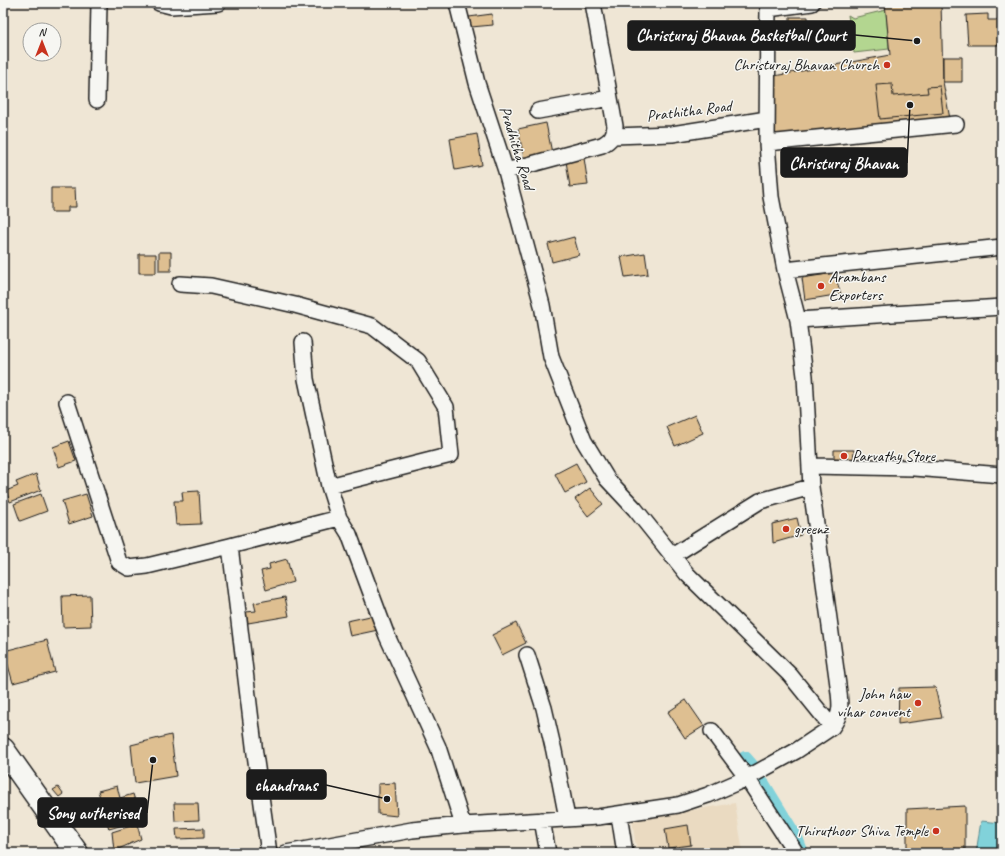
<svg xmlns="http://www.w3.org/2000/svg" width="1005" height="856" viewBox="0 0 1005 856" font-family="Caveat,sans-serif">
	<rect width="100%" height="100%" fill="#efe6d5"/>
	<filter id="ink" filterUnits="userSpaceOnUse"><feTurbulence type="fractalNoise" baseFrequency=".025" numOctaves="2"/><feDisplacementMap in="SourceGraphic" scale="8" xChannelSelector="R" yChannelSelector="G"/><feConvolveMatrix kernelMatrix="1 2 1 2 8 2 1 2 1" color-interpolation-filters="sRGB"/></filter>
	<g filter="url(#ink)">
		<path fill="#eadac1" d="M 735,803 L 743,853 L 637,853 L 632,820 Z"/>
		<path fill="#b3d690" stroke="#687956" d="M 886,10 L 889,49 L 854,53 L 848,15 L 853,18 Z"/>
		<path fill="#81d2da" stroke="#59898e" d="M 981,821 L 1002,823 L 1001,853 L 976,853 Z"/>
		<g fill="none" stroke-linecap="round" stroke-linejoin="round">
			<path stroke="#81d2da" stroke-width="14" d="M 745,758 L 752,766
				M 763,784 L 796,838 L 802,853"/>
		</g>
		<path fill="#debf91" stroke="#1c1c1c" d="M 885,3 L 941,3 L 943,82 L 950,119 L 773,135 L 774,76 L 890,55 Z
			M 492,14 L 493,25 L 471,27 L 469,17 Z
			M 988,14 L 988,20 L 998,20 L 998,45 L 968,45 L 966,15 Z
			M 790,17 L 808,17 L 808,24 L 812,24 L 812,32 L 809,32 L 809,35 L 805,35 L 805,40 L 790,40 Z
			M 943,57 L 962,57 L 962,82 L 943,82 Z
			M 892,84 L 893,96 L 928,93 L 927,87 L 940,86 L 943,113 L 880,119 L 876,85 Z
			M 546,123 L 552,153 L 524,158 L 518,129 Z
			M 477,134 L 482,165 L 455,170 L 450,139 Z
			M 584,158 L 588,185 L 570,187 L 566,161 Z
			M 51,188 L 75,188 L 76,207 L 68,207 L 68,212 L 51,212 Z
			M 574,237 L 579,255 L 552,262 L 548,244 Z
			M 159,252 L 171,252 L 171,271 L 159,271 Z
			M 645,253 L 648,274 L 625,277 L 621,257 Z
			M 139,254 L 156,254 L 156,273 L 139,273 Z
			M 834,273 L 841,294 L 805,300 L 802,278 Z
			M 695,415 L 703,433 L 675,446 L 667,427 Z
			M 69,441 L 76,461 L 59,467 L 53,447 Z
			M 834,450 L 854,450 L 853,463 L 834,462 Z
			M 576,463 L 586,482 L 565,493 L 555,474 Z
			M 36,474 L 41,490 L 10,502 L 6,491 L 18,486 L 16,482 Z
			M 590,488 L 603,504 L 588,516 L 575,499 Z
			M 199,491 L 201,524 L 176,525 L 174,501 L 183,501 L 182,492 Z
			M 41,494 L 47,511 L 20,521 L 14,504 Z
			M 86,494 L 93,516 L 69,524 L 62,501 Z
			M 797,518 L 801,535 L 773,543 L 772,524 Z
			M 287,559 L 293,582 L 266,590 L 261,571 L 270,569 L 269,564 Z
			M 90,595 L 91,626 L 63,627 L 62,596 Z
			M 285,597 L 289,616 L 248,623 L 246,612 L 256,611 L 254,603 Z
			M 375,615 L 378,630 L 350,636 L 347,621 Z
			M 516,623 L 526,643 L 502,655 L 492,635 Z
			M 47,640 L 55,672 L 13,683 L 4,651 Z
			M 935,687 L 942,718 L 898,724 L 899,688 Z
			M 686,700 L 704,726 L 685,738 L 668,712 Z
			M 171,735 L 176,776 L 135,783 L 131,745 Z
			M 395,783 L 397,816 L 378,814 L 378,784 Z
			M 117,786 L 120,798 L 133,794 L 141,820 L 109,829 L 98,791 Z
			M 58,787 L 63,794 L 59,797 L 53,790 Z
			M 174,803 L 198,803 L 199,820 L 175,821 Z
			M 965,806 L 965,853 L 907,853 L 907,809 Z
			M 137,824 L 141,839 L 114,851 L 112,832 Z
			M 688,825 L 691,845 L 668,848 L 665,829 Z
			M 204,828 L 204,838 L 177,839 L 176,829 Z"/>
		<g fill="none" stroke-linecap="round" stroke-linejoin="round">
			<g stroke="#1c1c1c" stroke-width="18">
				<path id="minor" d="M 159,3 L 171,6 L 218,3
					M 457,3 L 477,83 L 506,171 L 542,305 L 551,357 L 584,441 L 607,479 L 635,509 L 687,574 L 790,675 L 832,727
					M 768,9 L 812,3
					M 97,100 L 99,3
					M 538,111 L 610,98
					M 614,136 L 672,134 L 767,119
					M 767,143 L 956,124
					M 506,171 L 602,145 C 611,140 614,136 615,126 L 593,3
					M 785,270 L 1002,247
					M 180,284 L 211,286 L 295,305 L 372,326 L 418,361 L 446,407 L 451,455 L 329,486
					M 798,320 L 1002,307
					M 303,342 L 306,379 L 329,486 L 339,518
					M 67,402 L 119,562 L 129,568 L 147,566 L 230,546
					M 810,466 L 914,468 L 1002,475
					M 672,556 L 760,501 L 811,487
					M 527,655 L 544,708 L 554,751 L 567,818
					M 712,731 L 747,778 L 796,853
					M 619,815 L 625,853
					M 542,820 L 548,853
					M 269,853 L 255,754 L 230,546 L 339,518 L 349,534 L 387,636 L 438,747 L 463,825
					M 286,853 L 412,830 L 463,825 L 598,817 L 678,805 L 708,795 L 747,778 L 796,751 L 832,727 C 843,712 840,702 838,685 L 811,487 L 805,376 L 798,320 L 785,270 L 771,197 L 767,143 L 768,3"/>
			</g>
			<g stroke="#1c1c1c" stroke-width="25">
				<path id="primary" d="M 3,749 L 77,853"/>
			</g>
			<use href="#minor" stroke="#f6f6f2" stroke-width="15"/>
			<use href="#primary" stroke="#f6f6f2" stroke-width="22"/>
		</g>
	</g>
	<g fill="#c8321e" stroke="#f6f6f2" stroke-width="1.5">
		<circle cx="887" cy="65" r="4"/>
		<circle cx="821" cy="286" r="4"/>
		<circle cx="844" cy="456" r="4"/>
		<circle cx="786" cy="529" r="4"/>
		<circle cx="918" cy="703" r="4"/>
		<circle cx="936" cy="831" r="4"/>
	</g>
	<g text-anchor="middle" dominant-baseline="central" stroke-width="3" stroke-linejoin="round" paint-order="stroke">
		<g font-size="16" fill="#1c1c1c" stroke="#f6f6f2" text-anchor="end">
			<text x="879" y="65">Christuraj Bhavan Church</text>
			<text x="829" y="277" text-anchor="start">Arambans<tspan x="829" dy="18">Exporters</tspan></text>
			<text x="852" y="456" text-anchor="start">Parvathy Store</text>
			<text x="794" y="529" text-anchor="start">greenz</text>
			<text x="910" y="694">John haw<tspan x="910" dy="18">vihar convent</tspan></text>
			<text x="928" y="831">Thiruthoor Shiva Temple</text>
		</g>
		<g font-size="16" fill="#1c1c1c" stroke="#f6f6f2">
			<text transform="translate(689 111) rotate(-7)">Prathitha Road</text>
			<text transform="translate(517 148) rotate(73)">Pradhitha Road</text>
		</g>
	</g>
	<path fill="none" stroke="#1c1c1c" stroke-width="1.5" d="M917 41L855 35M910 105L907 163M387 799L326 785M153 760L147 813"/>
	<g fill="#1c1c1c" stroke="#f6f6f2" stroke-width="1.5">
		<circle cx="917" cy="41" r="4"/>
		<circle cx="910" cy="105" r="4"/>
		<circle cx="387" cy="799" r="4"/>
		<circle cx="153" cy="760" r="4"/>
	</g>
	<g fill="#1c1c1c" stroke="#1c1c1c" stroke-width="1.5">
		<rect x="628" y="21" width="227" height="29" rx="4"/>
		<rect x="781" y="148" width="126" height="29" rx="4"/>
		<rect x="247" y="770" width="79" height="29" rx="4"/>
		<rect x="38" y="798" width="109" height="29" rx="4"/>
	</g>
	<g font-size="17" text-anchor="middle" font-weight="bold" fill="#fff">
		<text x="741" y="41">Christuraj Bhavan Basketball Court</text>
		<text x="844" y="169">Christuraj Bhavan</text>
		<text x="286" y="791">chandrans</text>
		<text x="93" y="819">Sony autherised</text>
	</g>
	<rect width="1005" height="856" fill="none" stroke="#f6f6f2" stroke-width="16"/>
	<rect x="8" y="8" width="989" height="840" fill="none" stroke="#1c1c1c" stroke-width="1.5" filter="url(#ink)"/>
	<g transform="translate(42 42)"><circle r="19" fill="#f6f6f2" stroke="#9f9f9c"/>
	<path d="M0-3L7 15L0 10L-7 15Z" fill="#c8321e"/>
	<text y="-6" font-size="11" font-weight="bold" text-anchor="middle" fill="#1c1c1c">N</text>
	</g>
</svg>
